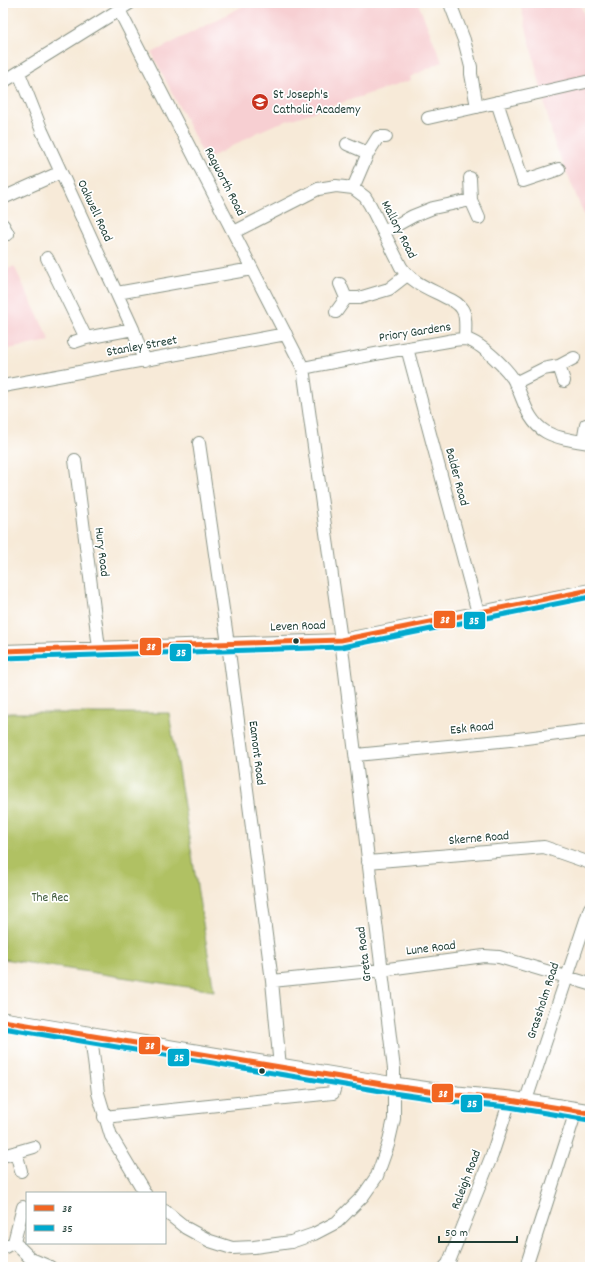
<svg xmlns="http://www.w3.org/2000/svg" width="593" height="1270" viewBox="0 0 593 1270" font-family="Dekko,sans-serif">
	<rect width="100%" height="100%" fill="#fff"/>
	<filter id="ink" filterUnits="userSpaceOnUse"><feTurbulence type="fractalNoise" baseFrequency=".025" numOctaves="2"/><feDisplacementMap in="SourceGraphic" scale="8" xChannelSelector="R" yChannelSelector="G"/><feConvolveMatrix kernelMatrix="1 2 1 2 8 2 1 2 1" color-interpolation-filters="sRGB"/></filter>
	<filter id="wash" filterUnits="userSpaceOnUse"><feTurbulence type="fractalNoise" baseFrequency=".012" numOctaves="4" result="noise"/><feDisplacementMap in="SourceGraphic" scale="16" xChannelSelector="R" yChannelSelector="G"/><feGaussianBlur stdDeviation="0.9" result="paint"/><feColorMatrix in="noise" values="0 0 0 0 0 0 0 0 0 0 0 0 0 0 0 0 0 1.4 0 .05"/><feComposite in="paint" operator="in"/></filter>
	<g filter="url(#wash)">
		<rect width="100%" height="100%" fill="#f7ead8"/>
		<path fill="#f7cfd2" d="M 249,3 L 314,3 L 317,10 L 337,3 L 418,3 L 442,62 L 410,77 L 411,80 L 274,125 L 258,132 L 206,160 L 152,53 Z
			M 520,3 L 580,3 L 590,33 L 590,229 L 554,142 Z
			M 14,266 L 50,341 L 3,350 L 3,272 Z"/>
		<path fill="#b0c164" stroke="#687f4c" d="M 3,713 L 169,713 L 214,991 L 3,959 Z"/>
	</g>
	<g filter="url(#ink)">
		<g fill="none" stroke-linecap="round" stroke-linejoin="round">
			<g stroke="#8b9486" stroke-width="14">
				<path id="street" d="M 451,6 L 464,40 L 471,67 L 471,74 L 477,107
					M 119,10 L 303,368 L 341,640 L 394,1069 L 394,1119 L 388,1145 L 377,1176 L 363,1196 L 337,1222 L 314,1234 L 291,1242 L 254,1247 L 232,1248 L 210,1241 L 186,1228 L 165,1211
					M 19,73 L 42,131 L 133,329 L 144,361
					M 3,82 L 130,3
					M 497,102 L 523,181 L 559,169
					M 428,118 L 590,81
					M 347,144 L 368,153
					M 470,178 L 471,200 L 479,218
					M 353,188 L 368,153 L 378,137 L 386,137
					M 3,198 L 61,172
					M 3,225 L 8,234
					M 234,232 L 318,189 L 336,186 L 353,188 L 365,197 L 370,205 L 401,267 C 412,283 430,289 447,298 C 452,300 459,304 462,309 C 467,316 465,331 465,339
					M 384,232 L 413,216 L 433,208 L 471,200
					M 47,258 L 86,338 L 133,329
					M 117,293 L 252,269
					M 346,298 L 359,298 L 389,289 L 407,275
					M 336,312 L 346,298 L 340,284
					M 74,342 L 86,338
					M 407,348 L 478,613
					M 559,366 L 564,381
					M 303,368 C 344,360 384,352 425,345 C 436,344 454,339 464,339 C 479,340 510,371 516,384 C 524,401 528,422 546,432 C 558,439 577,441 590,443
					M 515,383 L 543,369 L 559,366 L 574,358
					M 3,386 L 286,334
					M 583,442 L 586,425
					M 199,443 L 228,644 L 272,981 L 280,1067
					M 75,460 L 99,648
					M 3,651 L 341,640 L 590,590
					M 356,755 L 510,740 L 590,730
					M 368,862 L 544,847 L 590,863
					M 272,981 L 381,970 L 484,956 L 499,957 L 590,984
					M 91,1036 L 98,1093 L 111,1136 L 145,1193
					M 525,1103 L 590,908
					M 104,1117 L 333,1093 L 338,1076
					M 16,1152 L 21,1171
					M 3,1156 L 34,1147
					M 14,1242 L 31,1259 L 50,1267
					M 3,1248 L 14,1242 L 23,1207
					M 445,1267 L 448,1264 L 492,1155 L 510,1100
					M 526,1267 L 576,1111"/>
			</g>
			<g stroke="#8b9486" stroke-width="19">
				<path id="secondary" d="M 3,1021 L 394,1086 L 457,1095 L 510,1100 L 590,1113"/>
			</g>
			<use href="#street" stroke="#fff" stroke-width="12"/>
			<use href="#secondary" stroke="#fff" stroke-width="17"/>
			<g stroke="#fff" stroke-width="8">
				<path id="bus-1" d="M 3,651 L 341,640 L 590,590
					M 3,1021 L 394,1086 L 457,1095 L 510,1100 L 590,1113"/>
			</g>
			<g stroke="#fff" stroke-width="8">
				<path id="bus-2" d="M 3,658 L 342,647 L 590,597
					M 3,1028 L 393,1093 L 456,1102 L 509,1107 L 589,1120"/>
			</g>
			<use href="#bus-1" stroke="#f26522" stroke-width="5"/>
			<use href="#bus-2" stroke="#00a9ce" stroke-width="5"/>
		</g>
	</g>
	<defs>
		<g id="school-disc" transform="scale(0.9)"><circle r="9.5" fill="#c8321e" stroke="#fff"/><path d="M0-5L7-2L0 1L-7-2ZM-4 1L0 2.5L4 1V4Q0 6-4 4Z" fill="#fff"/></g>
	</defs>
	<g fill-rule="evenodd">
		<use href="#school-disc" x="260" y="102"/>
	</g>
	<g fill="#1f3d34" stroke="#fff" stroke-width="1.5">
		<circle cx="296" cy="641" r="3.5"/>
		<circle cx="262" cy="1071" r="3.5"/>
	</g>
	<g text-anchor="middle" dominant-baseline="central" stroke-width="3.5" stroke-linejoin="round" paint-order="stroke">
		<g font-size="13" fill="#1f3d34" stroke="#fff" text-anchor="start">
			<text x="273" y="95">St Joseph's<tspan x="273" dy="15">Catholic Academy</tspan></text>
		</g>
		<g font-size="13" fill="#1f3d34" stroke="#fff">
			<text transform="translate(224 182) rotate(63)">Ragworth Road</text>
			<text transform="translate(94 211) rotate(65)">Oakwell Road</text>
			<text transform="translate(398 230) rotate(63)">Mallory Road</text>
			<text transform="translate(415 333) rotate(-9)">Priory Gardens</text>
			<text transform="translate(142 347) rotate(-10)">Stanley Street</text>
			<text transform="translate(456 477) rotate(75)">Balder Road</text>
			<text transform="translate(101 552) rotate(83)">Hury Road</text>
			<text transform="translate(298 627) rotate(-2)">Leven Road</text>
			<text transform="translate(472 729) rotate(-6)">Esk Road</text>
			<text transform="translate(256 753) rotate(83)">Eamont Road</text>
			<text transform="translate(479 839) rotate(-5)">Skerne Road</text>
			<text transform="translate(431 949) rotate(-7)">Lune Road</text>
			<text transform="translate(365 954) rotate(-97)">Greta Road</text>
			<text transform="translate(544 1001) rotate(-72)">Grassholm Road</text>
			<text transform="translate(467 1180) rotate(-69)">Raleigh Road</text>
		</g>
		<g font-size="13" fill="#435e40" stroke="#fff">
			<text x="50" y="898">The Rec</text>
		</g>
	</g>
	<g stroke="#fff" stroke-width="1.5">
		<rect x="433" y="610" width="23" height="19" rx="4" fill="#f26522"/>
		<rect x="463" y="611" width="23" height="19" rx="4" fill="#00a9ce"/>
		<rect x="139" y="637" width="23" height="19" rx="4" fill="#f26522"/>
		<rect x="169" y="643" width="23" height="19" rx="4" fill="#00a9ce"/>
		<rect x="138" y="1036" width="23" height="19" rx="4" fill="#f26522"/>
		<rect x="167" y="1048" width="23" height="19" rx="4" fill="#00a9ce"/>
		<rect x="431" y="1083" width="23" height="20" rx="4" fill="#f26522"/>
		<rect x="460" y="1094" width="23" height="19" rx="4" fill="#00a9ce"/>
	</g>
	<g font-size="11" text-anchor="middle" font-weight="bold" fill="#fff">
		<text x="445" y="623">38</text>
		<text x="474" y="624">35</text>
		<text x="151" y="650">38</text>
		<text x="181" y="656">35</text>
		<text x="150" y="1049">38</text>
		<text x="179" y="1061">35</text>
		<text x="443" y="1097">38</text>
		<text x="472" y="1107">35</text>
	</g>
	<rect width="593" height="1270" fill="none" stroke="#fff" stroke-width="16"/>
	<rect x="26" y="1192" width="140" height="52" fill="#ffffff" stroke="#a5b1ae"/>
	<rect x="34" y="1205" width="20" height="6" fill="#f26522" stroke="#a5b1ae"/>
	<text x="62" y="1212" font-size="12" fill="#1f3d34">38</text>
	<rect x="34" y="1225" width="20" height="6" fill="#00a9ce" stroke="#a5b1ae"/>
	<text x="62" y="1232" font-size="12" fill="#1f3d34">35</text>
	<path d="M439 1236v6h78v-6" fill="none" stroke="#1f3d34" stroke-width="2"/>
	<text x="445" y="1236" font-size="12" fill="#1f3d34" stroke="#ffffff" stroke-width="3" paint-order="stroke">50 m</text>
</svg>
